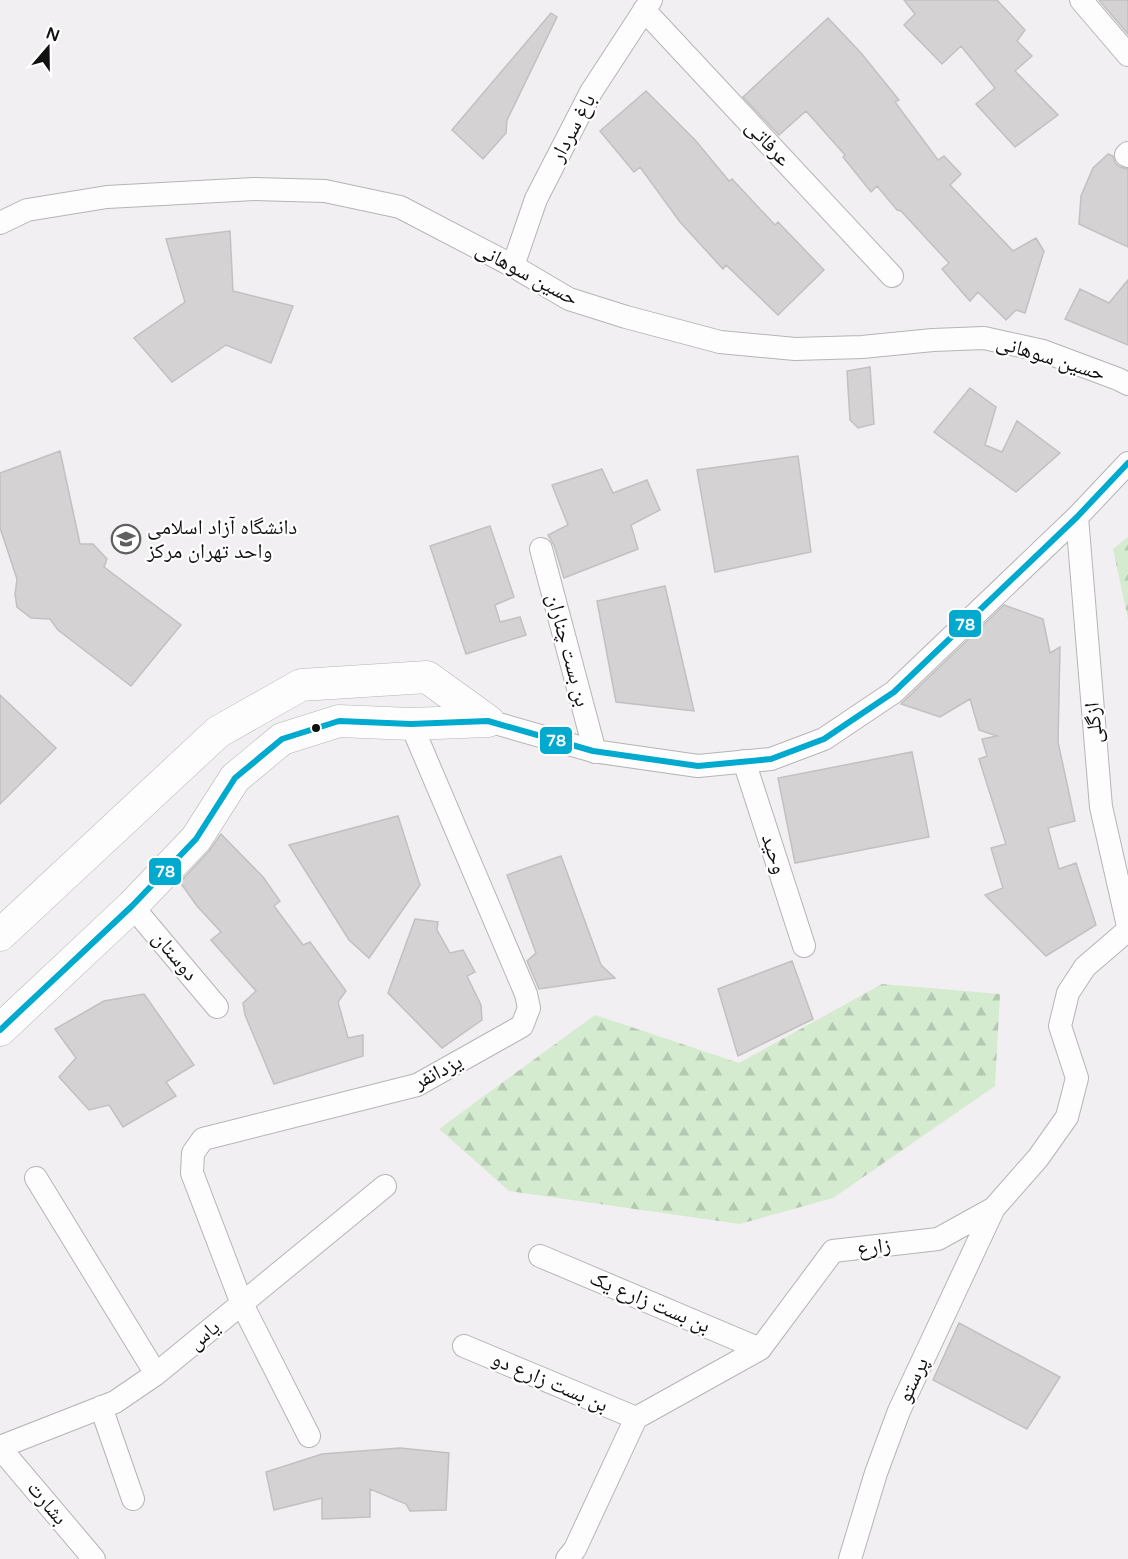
<svg xmlns="http://www.w3.org/2000/svg" width="1128" height="1559" viewBox="0 0 1128 1559" font-family="'Varela Round','Noto Naskh Arabic',sans-serif">
	<defs>
		<pattern id="forest-firs" width="22" height="20" patternUnits="userSpaceOnUse" patternTransform="scale(1.5)"><rect width="22" height="20" fill="#d4ebcf"/><path d="M5 1l3.5 6h-7zM16 11l3.5 6h-7z" fill="#b5c8b1"/></pattern>
	</defs>
	<rect width="100%" height="100%" fill="#f1eff1"/>
	<path fill="url(#forest-firs)" d="M 1128,537 L 1128,619 L 1113,549 Z
		M 882,984 L 1000,994 L 995,1086 L 833,1198 L 740,1224 L 509,1191 L 439,1129 L 595,1015 L 739,1063 Z"/>
	<path fill="#d4d2d3" stroke="#c2c0c1" stroke-width="1.5" d="M 904,0 L 997,0 L 1025,30 L 1017,41 L 1032,56 L 1015,71 L 1058,115 L 1015,147 L 976,104 L 995,88 L 961,46 L 942,64 L 904,25 L 915,14 Z
		M 1099,0 L 1128,0 L 1128,34 Z
		M 551,13 L 557,17 L 507,120 L 506,133 L 483,159 L 452,130 Z
		M 828,18 L 861,53 L 899,100 L 895,102 L 938,160 L 944,156 L 961,174 L 950,185 L 1013,251 L 1036,238 L 1044,251 L 1025,313 L 1016,310 L 1006,320 L 978,292 L 970,301 L 942,269 L 949,263 L 901,211 L 897,210 L 877,186 L 871,192 L 843,157 L 845,155 L 806,111 L 779,135 L 743,97 Z
		M 646,91 L 696,141 L 729,181 L 732,179 L 775,225 L 778,222 L 824,270 L 778,315 L 726,265 L 723,269 L 680,222 L 640,167 L 634,172 L 600,131 Z
		M 1108,154 L 1113,156 L 1115,163 L 1120,167 L 1128,169 L 1128,247 L 1079,224 L 1081,196 L 1093,168 Z
		M 230,231 L 233,291 L 293,306 L 271,363 L 226,345 L 172,382 L 134,338 L 185,302 L 166,239 Z
		M 1128,280 L 1128,345 L 1065,319 L 1080,289 L 1109,303 Z
		M 870,367 L 874,424 L 858,428 L 850,420 L 847,371 Z
		M 970,388 L 996,407 L 985,445 L 1002,452 L 1017,421 L 1060,453 L 1016,492 L 934,432 Z
		M 60,451 L 80,544 L 93,544 L 107,559 L 104,567 L 181,625 L 131,686 L 58,630 L 50,619 L 31,618 L 17,607 L 15,594 L 17,579 L 0,528 L 0,473 Z
		M 798,456 L 811,552 L 715,572 L 697,470 Z
		M 602,469 L 613,493 L 647,480 L 660,510 L 631,525 L 638,549 L 564,578 L 554,545 L 548,535 L 568,525 L 552,485 Z
		M 490,526 L 514,597 L 495,605 L 500,622 L 520,617 L 526,635 L 466,654 L 430,546 Z
		M 665,586 L 694,711 L 616,702 L 597,601 Z
		M 1004,605 L 1043,619 L 1050,653 L 1060,647 L 1058,742 L 1075,821 L 1048,828 L 1059,869 L 1076,863 L 1096,925 L 1046,956 L 985,895 L 1003,888 L 991,848 L 1006,844 L 979,759 L 987,756 L 982,739 L 997,736 L 979,730 L 970,699 L 940,717 L 901,704 Z
		M 0,695 L 56,748 L 0,804 Z
		M 912,752 L 929,837 L 795,863 L 778,778 Z
		M 398,816 L 420,885 L 369,958 L 349,940 L 289,845 Z
		M 221,834 L 263,877 L 280,901 L 274,906 L 303,945 L 310,942 L 346,991 L 338,1002 L 348,1038 L 363,1035 L 363,1056 L 274,1084 L 245,1015 L 243,1003 L 256,991 L 211,940 L 221,932 L 197,906 L 180,882 L 209,851 Z
		M 561,856 L 601,965 L 615,978 L 539,989 L 527,961 L 536,953 L 507,875 Z
		M 415,919 L 438,922 L 437,930 L 450,953 L 463,950 L 475,972 L 467,976 L 481,1005 L 482,1020 L 442,1048 L 388,993 Z
		M 792,961 L 813,1019 L 738,1056 L 718,989 Z
		M 144,994 L 194,1065 L 166,1082 L 176,1096 L 123,1127 L 109,1105 L 89,1110 L 59,1077 L 76,1058 L 55,1029 L 104,1001 Z
		M 959,1323 L 1060,1377 L 1027,1429 L 933,1380 Z
		M 400,1448 L 449,1453 L 446,1510 L 410,1511 L 406,1504 L 370,1489 L 370,1517 L 322,1519 L 322,1498 L 274,1510 L 266,1472 L 322,1454 Z"/>
	<g fill="none" stroke-linecap="round" stroke-linejoin="round">
		<g stroke="#b6b4b6" stroke-width="24">
			<path id="street" d="M 1081,0 L 1128,55
				M 644,10 L 892,276
				M 1128,153 L 1126,155 L 1128,156
				M 0,223 L 27,210 L 107,197 L 254,189 L 325,191 L 400,207 L 513,266 L 569,299 L 626,317 L 720,342 L 795,349 L 862,347 L 933,340 L 984,338 L 1043,351 L 1118,379 L 1128,384
				M 513,266 L 536,199 L 591,92 L 651,0
				M 1077,517 L 1101,807 L 1128,926
				M 541,549 L 595,752
				M 488,721 L 593,751 L 698,766 L 771,759 L 824,739 L 894,692 L 1077,517 L 1128,463
				M 744,761 L 804,946
				M 132,906 L 217,1007
				M 36,1178 L 156,1374
				M 540,1256 L 760,1349
				M 464,1346 L 636,1418
				M 101,1407 L 133,1499
				M 309,1436 L 242,1304 L 192,1173 L 193,1153 L 203,1139 L 417,1085 L 522,1026 L 529,1008 L 526,994 L 411,724
				M 0,1447 L 115,1402 L 156,1374 L 385,1186
				M 0,1448 L 94,1559
				M 567,1559 L 575,1549 L 636,1418 L 760,1349 L 833,1251 L 938,1239 L 994,1208 L 1038,1158 L 1067,1117 L 1077,1078 L 1060,1026 L 1068,993 L 1085,967 L 1128,930
				M 850,1559 L 876,1473 L 899,1411 L 994,1208"/>
		</g>
		<g stroke="#b6b4b6" stroke-width="33">
			<path id="secondary" d="M 0,935 L 218,732 L 301,685 L 427,677 L 488,721
				M 0,1030 L 132,906 L 196,839 L 235,778 L 282,739 L 339,721 L 411,724 L 488,721"/>
		</g>
		<use href="#street" stroke="#fdfdfd" stroke-width="22"/>
		<use href="#secondary" stroke="#fdfdfd" stroke-width="32"/>
		<g stroke="#fff" stroke-width="10">
			<path id="bus-1" d="M 0,1030 L 132,906 L 196,839 L 235,778 L 282,739 L 339,721 L 411,724 L 488,721 L 593,751 L 698,766 L 771,759 L 824,739 L 894,692 L 1077,517 L 1128,463"/>
		</g>
		<use href="#bus-1" stroke="#00a9ce" stroke-width="6"/>
	</g>
	<defs>
		<g id="university-ring" transform="scale(1.5)"><circle r="9.5" fill="#fff" stroke="#605f60" stroke-width="1.5"/><path d="M0-5L7-2L0 1L-7-2ZM-4 1L0 2.5L4 1V4Q0 6-4 4Z" fill="#605f60"/></g>
	</defs>
	<g fill-rule="evenodd">
		<use href="#university-ring" x="126" y="539"/>
	</g>
	<circle fill="#121112" stroke="#fff" stroke-width="2" cx="316" cy="728" r="5"/>
	<g text-anchor="middle" dominant-baseline="central" stroke-width="4.5" stroke-linejoin="round" paint-order="stroke">
		<g font-size="21" fill="#121112" stroke="#fff">
			<text transform="translate(573 128) rotate(-62)">باغ سردار</text>
			<text transform="translate(768 143) rotate(47)">عرفاتی</text>
			<text transform="translate(527 274) rotate(28)">حسین سوهانی</text>
			<text transform="translate(1051 358) rotate(17)">حسین سوهانی</text>
			<text transform="translate(568 650) rotate(75)">بن بست چناران</text>
			<text transform="translate(1094 723) rotate(-95)">ازگلی</text>
			<text transform="translate(774 854) rotate(72)">وحید</text>
			<text transform="translate(175 956) rotate(50)">دوستان</text>
			<text transform="translate(438 1072) rotate(-27)">یزدانفر</text>
			<text transform="translate(874 1247) rotate(-7)">زارع</text>
			<text transform="translate(650 1302) rotate(23)">بن بست زارع یک</text>
			<text transform="translate(204 1335) rotate(-39)">یاس</text>
			<text transform="translate(913 1380) rotate(-65)">پرستو</text>
			<text transform="translate(550 1382) rotate(23)">بن بست زارع دو</text>
			<text transform="translate(47 1503) rotate(50)">بشارت</text>
		</g>
		<g font-size="21" fill="#121112" stroke="#fff" text-anchor="start">
			<text x="147" y="527">دانشگاه آزاد اسلامی<tspan x="147" dy="24">واحد تهران مرکز</tspan></text>
		</g>
	</g>
	<g stroke="#fff" stroke-width="2">
		<rect x="948" y="609" width="34" height="29" rx="6" fill="#00a9ce"/>
		<rect x="539" y="726" width="34" height="29" rx="6" fill="#00a9ce"/>
		<rect x="148" y="857" width="34" height="29" rx="6" fill="#00a9ce"/>
	</g>
	<g font-size="16" text-anchor="middle" font-weight="bold" fill="#fff">
		<text x="965" y="630">78</text>
		<text x="556" y="746">78</text>
		<text x="165" y="877">78</text>
	</g>
	<g transform="translate(48 48) rotate(20)" stroke="#ffffff" stroke-width="4.5" paint-order="stroke">
	<path d="M0-4.5L10 22L0 15L-10 22Z" fill="#121112"/>
	<text y="-9" font-size="16" font-weight="bold" text-anchor="middle" fill="#121112">N</text>
	</g>
</svg>
